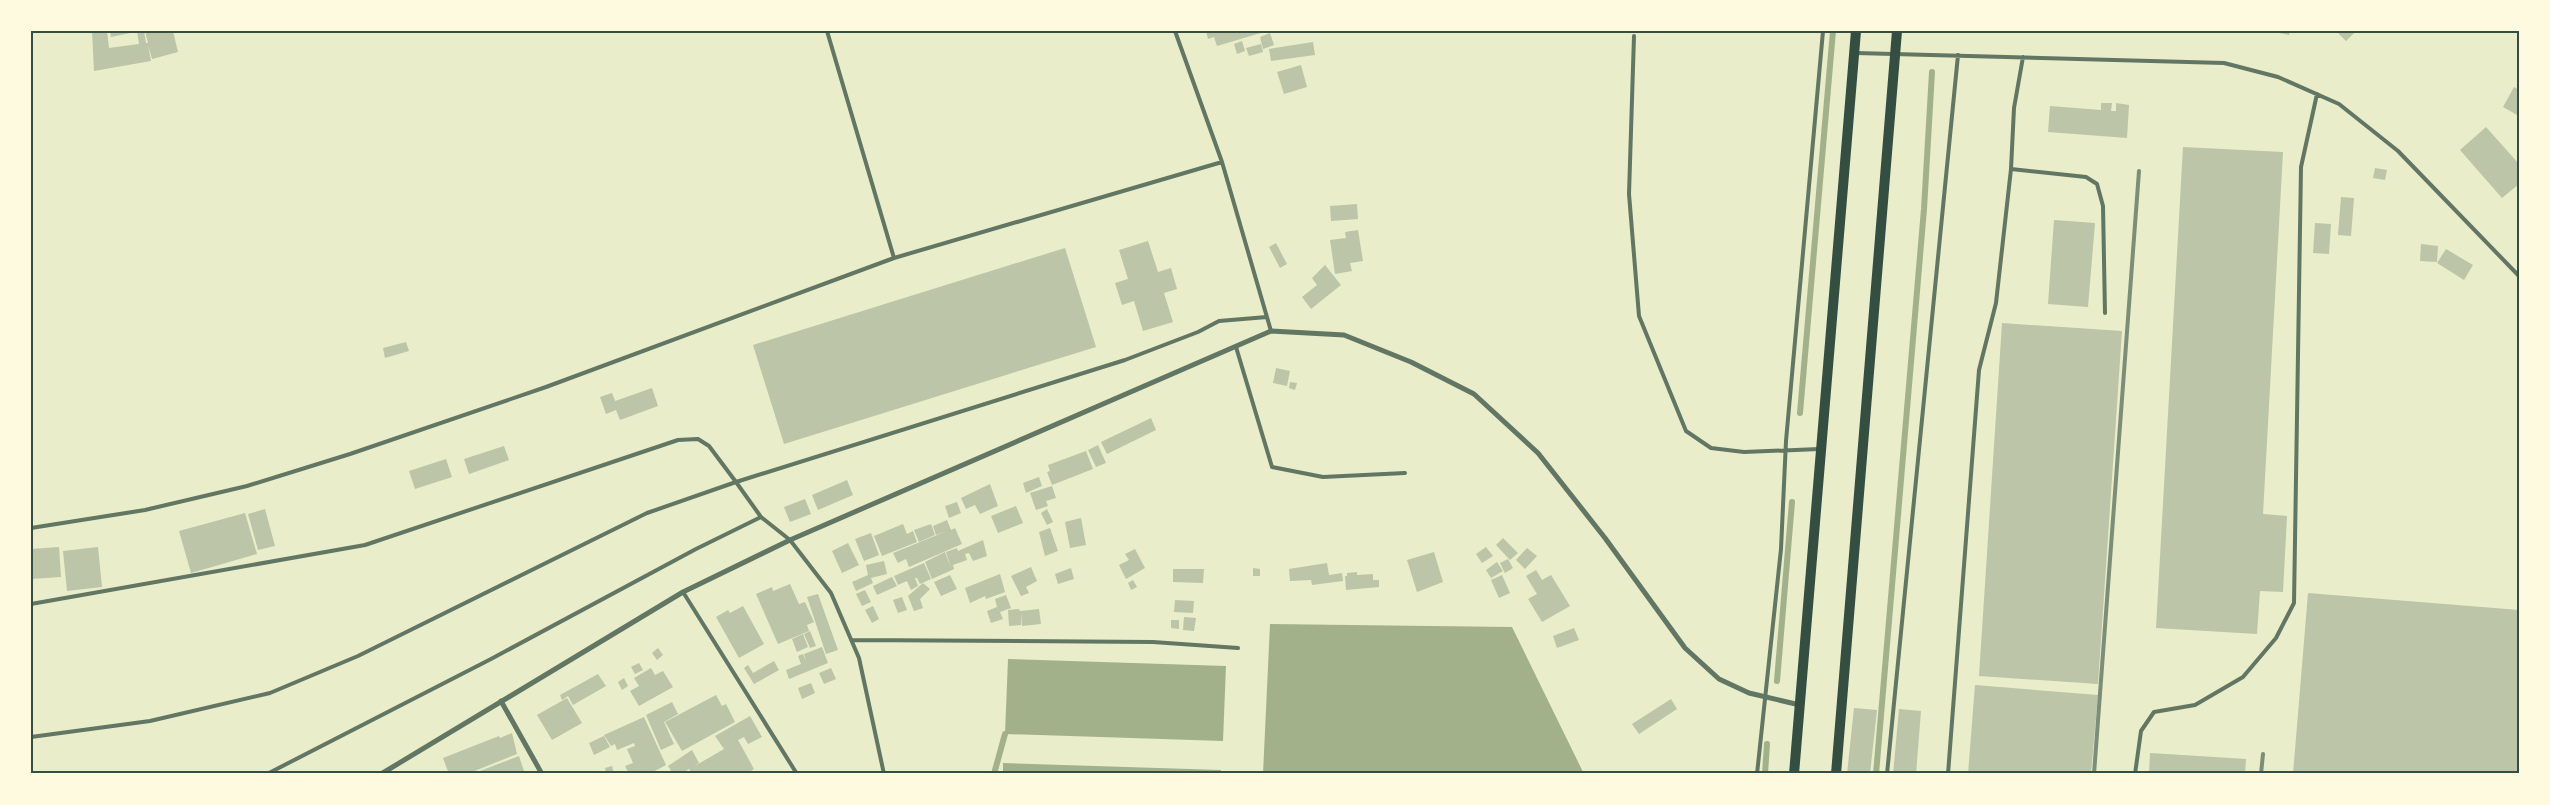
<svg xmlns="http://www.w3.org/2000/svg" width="2550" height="805" viewBox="0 0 2550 805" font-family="'Nunito Sans',sans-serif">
	<rect width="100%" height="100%" fill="#e9edc9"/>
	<path fill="#a3b18a" d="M 1270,624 L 1512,627 L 1584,774 L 1263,774 Z
		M 1008,659 L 1226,666 L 1223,741 L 1005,734 Z
		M 1003,763 L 1221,770 L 1221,774 L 1003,774 Z"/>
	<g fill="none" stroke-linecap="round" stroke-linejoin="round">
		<path stroke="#a3b18a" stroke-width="6" d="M 1800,413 L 1833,31
			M 1777,681 L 1792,502
			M 994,774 L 1005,734
			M 1765,774 L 1767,744
			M 1876,774 L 1924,209 L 1932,72"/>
	</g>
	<path fill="#bcc5a7" d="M 92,31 L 107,31 L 109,48 L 139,44 L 137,31 L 144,31 L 146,43 L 148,43 L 145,31 L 173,31 L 178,52 L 152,59 L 148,45 L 151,61 L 94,71 Z
		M 110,31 L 135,31 L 135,32 L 111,37 Z
		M 1206,31 L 1264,31 L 1264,32 L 1217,46 L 1214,37 L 1208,39 Z
		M 2270,31 L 2290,31 L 2289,35 Z
		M 2336,31 L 2356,31 L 2346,41 Z
		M 1270,33 L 1274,45 L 1263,49 L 1260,37 Z
		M 1242,41 L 1245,51 L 1237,54 L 1234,44 Z
		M 1313,42 L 1315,55 L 1271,61 L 1269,49 Z
		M 1261,44 L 1263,52 L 1249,56 L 1246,48 Z
		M 1301,65 L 1307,87 L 1284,94 L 1277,72 Z
		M 2514,87 L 2519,90 L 2519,116 L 2503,107 Z
		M 2101,103 L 2112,103 L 2111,111 L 2116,111 L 2116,103 L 2129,105 L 2127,138 L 2048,132 L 2050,106 L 2101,110 Z
		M 2486,127 L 2519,164 L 2519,184 L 2502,198 L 2460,150 Z
		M 2183,147 L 2283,152 L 2263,514 L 2287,516 L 2283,592 L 2260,591 L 2257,634 L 2156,628 Z
		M 2375,168 L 2387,170 L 2385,180 L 2373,178 Z
		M 2341,197 L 2354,198 L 2351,236 L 2338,235 Z
		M 1357,204 L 1358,219 L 1331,221 L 1330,206 Z
		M 2054,220 L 2095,223 L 2088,307 L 2048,304 Z
		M 2315,223 L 2331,224 L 2329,254 L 2313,253 Z
		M 1358,230 L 1363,261 L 1350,263 L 1352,271 L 1335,274 L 1330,240 L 1346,238 L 1345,232 Z
		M 1148,241 L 1158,272 L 1171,268 L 1177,289 L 1164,293 L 1173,322 L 1143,331 L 1134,301 L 1122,305 L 1115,283 L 1128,279 L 1119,250 Z
		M 1276,243 L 1287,264 L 1280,268 L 1269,247 Z
		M 2421,244 L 2438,246 L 2437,262 L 2420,261 Z
		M 1065,248 L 1096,347 L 784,444 L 753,345 Z
		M 2446,249 L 2473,265 L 2464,280 L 2437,263 Z
		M 1325,265 L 1341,285 L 1311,309 L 1302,297 L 1317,285 L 1312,278 Z
		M 2002,323 L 2122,331 L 2098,684 L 1979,676 Z
		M 406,342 L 409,351 L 385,358 L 383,348 Z
		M 1276,368 L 1290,371 L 1287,386 L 1273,383 Z
		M 1290,382 L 1297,383 L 1295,390 L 1289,388 Z
		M 652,388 L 658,406 L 620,420 L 616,410 L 606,414 L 600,397 L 612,393 L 615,401 Z
		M 1151,418 L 1156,430 L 1107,454 L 1101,442 Z
		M 1098,445 L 1106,463 L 1096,467 L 1088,450 Z
		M 504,446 L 509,460 L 469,474 L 464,459 Z
		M 1086,451 L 1093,469 L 1052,485 L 1047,472 L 1050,471 L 1048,465 Z
		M 446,459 L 452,477 L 415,489 L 409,471 Z
		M 1039,477 L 1042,486 L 1026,493 L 1023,483 Z
		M 847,480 L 853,495 L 818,510 L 812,495 Z
		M 990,484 L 998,506 L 980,514 L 975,505 L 966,509 L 961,498 Z
		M 1052,486 L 1056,498 L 1046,501 L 1048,506 L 1036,510 L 1030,493 Z
		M 805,499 L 811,514 L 790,522 L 784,507 Z
		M 957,502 L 961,513 L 949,518 L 945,506 Z
		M 1016,506 L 1023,523 L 998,533 L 991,516 Z
		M 265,509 L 275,546 L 258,550 L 248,514 Z
		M 1047,509 L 1053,522 L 1047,525 L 1041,513 Z
		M 245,513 L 257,554 L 191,573 L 179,531 Z
		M 1081,518 L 1086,545 L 1070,548 L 1065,522 Z
		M 947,520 L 951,530 L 955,528 L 962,544 L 909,567 L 906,559 L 898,563 L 893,553 L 947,531 L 936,535 L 933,526 Z
		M 903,524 L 907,534 L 913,531 L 917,542 L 882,556 L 874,536 Z
		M 931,524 L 935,535 L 919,542 L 914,530 Z
		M 1050,528 L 1058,551 L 1045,556 L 1039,532 Z
		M 871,533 L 879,555 L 864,561 L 855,539 Z
		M 1503,538 L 1518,553 L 1510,560 L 1496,545 Z
		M 983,540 L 987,556 L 973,561 L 969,553 L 965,554 L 967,560 L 953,565 L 954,569 L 952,570 L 932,579 L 925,562 L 945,552 L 951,568 L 946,552 L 957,548 L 958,551 Z
		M 848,543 L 859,565 L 842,573 L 832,551 Z
		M 59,547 L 61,577 L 31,579 L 31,549 Z
		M 98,547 L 102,587 L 67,591 L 63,551 Z
		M 1486,547 L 1493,556 L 1482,563 L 1476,554 Z
		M 1527,548 L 1537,556 L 1525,569 L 1516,560 Z
		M 1135,549 L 1145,568 L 1126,579 L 1119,565 L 1129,560 L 1125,554 Z
		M 1434,552 L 1443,582 L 1417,592 L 1407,560 Z
		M 1508,559 L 1513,568 L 1505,573 L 1500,563 Z
		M 884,561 L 887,574 L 871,578 L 873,583 L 856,591 L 852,582 L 868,575 L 866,565 Z
		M 1497,562 L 1503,571 L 1491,578 L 1486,570 Z
		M 924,563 L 931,579 L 920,584 L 917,578 L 915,578 L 918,586 L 911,590 L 907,581 L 898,585 L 894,576 Z
		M 1327,563 L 1329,575 L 1342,573 L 1343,581 L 1312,585 L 1311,580 L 1290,581 L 1289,569 Z
		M 1031,567 L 1037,581 L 1026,587 L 1029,593 L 1021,596 L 1011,576 Z
		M 1071,568 L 1074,579 L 1058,584 L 1055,574 Z
		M 1253,568 L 1260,569 L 1260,576 L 1253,576 Z
		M 1173,569 L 1204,569 L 1203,583 L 1173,582 Z
		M 1536,570 L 1542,580 L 1551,575 L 1570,606 L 1542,622 L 1528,599 L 1537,594 L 1526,576 Z
		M 1357,572 L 1357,575 L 1373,574 L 1373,580 L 1379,580 L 1379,587 L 1346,590 L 1345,576 L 1347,576 L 1347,573 Z
		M 1000,574 L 1005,592 L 986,599 L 985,596 L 970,603 L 965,588 Z
		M 950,575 L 957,589 L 941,596 L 934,582 Z
		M 1502,575 L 1510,593 L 1499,598 L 1491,580 Z
		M 892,577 L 897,586 L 877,595 L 873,586 Z
		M 1133,580 L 1137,587 L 1131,590 L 1128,583 Z
		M 923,583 L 930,589 L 920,599 L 923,608 L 914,611 L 908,596 Z
		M 790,584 L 799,604 L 805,602 L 814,622 L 807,625 L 809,631 L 778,644 L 756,594 L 772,587 L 773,591 Z
		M 865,590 L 871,602 L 862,606 L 856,594 Z
		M 2308,593 L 2519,610 L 2519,774 L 2293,774 Z
		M 818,594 L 838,650 L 826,654 L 807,597 Z
		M 1006,595 L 1011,608 L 1000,612 L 1003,619 L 991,623 L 987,611 L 997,607 L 995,599 Z
		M 902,597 L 907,610 L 898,613 L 893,600 Z
		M 1175,600 L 1194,601 L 1193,613 L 1174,612 Z
		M 743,606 L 764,644 L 739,658 L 716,617 L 728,610 L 730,613 Z
		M 873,606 L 879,619 L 872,623 L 865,610 Z
		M 1019,609 L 1020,611 L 1039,609 L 1041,624 L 1022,626 L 1021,613 L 1021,625 L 1009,626 L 1008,610 Z
		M 1184,617 L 1196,618 L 1194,631 L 1183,630 Z
		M 1171,620 L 1179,620 L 1179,629 L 1171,628 Z
		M 1574,628 L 1579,640 L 1557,648 L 1553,636 Z
		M 810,631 L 816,646 L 810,648 L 804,634 Z
		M 803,634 L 808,647 L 797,652 L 792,639 Z
		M 822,647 L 828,663 L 789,679 L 786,670 L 801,664 L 798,656 L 803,654 L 806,662 L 804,654 Z
		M 658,648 L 663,655 L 657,660 L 652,653 Z
		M 774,661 L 779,670 L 754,684 L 744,668 L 748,665 L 753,673 Z
		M 639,663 L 643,670 L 635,674 L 631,667 Z
		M 651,668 L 655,675 L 663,671 L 673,687 L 639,706 L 630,691 L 639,686 L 634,678 Z
		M 831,668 L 836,679 L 824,684 L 819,673 Z
		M 598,674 L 606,686 L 573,705 L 568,696 L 562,700 L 560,695 Z
		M 624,678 L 628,686 L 622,690 L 618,682 Z
		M 811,683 L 815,693 L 802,699 L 798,688 Z
		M 1975,685 L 2098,695 L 2091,774 L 1968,774 Z
		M 716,695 L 722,706 L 726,704 L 735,722 L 682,751 L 665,722 Z
		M 567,698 L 582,723 L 552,740 L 537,715 Z
		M 1671,699 L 1677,709 L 1639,734 L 1632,724 Z
		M 672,702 L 678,714 L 664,722 L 674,744 L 661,750 L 646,715 Z
		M 1854,708 L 1877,710 L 1870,774 L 1847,774 Z
		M 1899,709 L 1921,711 L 1916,774 L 1893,774 Z
		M 750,716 L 762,737 L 748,744 L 744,737 L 738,740 L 754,769 L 746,774 L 692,774 L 689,769 L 681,774 L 673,774 L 668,766 L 692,750 L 699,763 L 693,767 L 724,749 L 715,736 Z
		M 644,717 L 666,765 L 649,774 L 629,774 L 625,766 L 633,763 L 627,749 L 635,746 L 634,743 L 617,750 L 615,744 L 611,746 L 604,735 Z
		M 512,733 L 517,754 L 467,774 L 449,774 L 443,758 L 499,736 L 500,738 Z
		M 604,736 L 610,747 L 594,755 L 589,743 Z
		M 2150,753 L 2246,759 L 2245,774 L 2149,774 Z
		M 519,756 L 525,774 L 501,774 L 500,771 L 495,774 L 472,774 Z
		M 612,766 L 614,774 L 606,774 L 605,768 Z"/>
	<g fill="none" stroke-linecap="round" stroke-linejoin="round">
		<path stroke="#617663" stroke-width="4" d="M 827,31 L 894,258
			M 1175,31 L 1222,162 L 1271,331
			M 1634,36 L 1629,194 L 1639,316 L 1686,431 L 1711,448 L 1744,452 L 1819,449
			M 1856,53 L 2224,63 L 2278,77 L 2339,104 L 2398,151 L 2519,276
			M 2011,169 L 2086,177 L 2097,184 L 2103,206 L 2105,313
			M 1236,347 L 1272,467 L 1323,477 L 1405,473
			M 31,528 L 145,510 L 247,486 L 350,454 L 546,387 L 894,258 L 1222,162
			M 683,592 L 797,774
			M 31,604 L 365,545 L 678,440 L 698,439 L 709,446 L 736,482 L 1125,360 L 1198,332 L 1219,321 L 1267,317
			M 852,640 L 1153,642 L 1238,648
			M 31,737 L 150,721 L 270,693 L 358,656 L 647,513 L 736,482 L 761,517 L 790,540 L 831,593 L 859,658 L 884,774
			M 267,774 L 491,659 L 696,549 L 761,517
			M 1757,774 L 1781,549 L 1786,441 L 1823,31
			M 1887,774 L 1958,55
			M 1948,774 L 1979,370 L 1996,303 L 2011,169 L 2014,108 L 2023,57
			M 2135,774 L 2141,731 L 2154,712 L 2195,705 L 2243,677 L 2276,638 L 2294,603 L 2301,167 L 2317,94"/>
		<path stroke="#617663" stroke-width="5" d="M 501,701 L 542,774
			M 381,774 L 683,592 L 790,540 L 1271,331 L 1344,335 L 1411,362 L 1474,394 L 1538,453 L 1605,538 L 1685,648 L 1719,679 L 1749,693 L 1800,705"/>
		<path stroke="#344e41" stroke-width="10" d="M 1794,774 L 1856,31
			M 1836,774 L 1897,31"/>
		<path stroke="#7c8e77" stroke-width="4" d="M 2094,774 L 2139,171
			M 2261,774 L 2263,754"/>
	</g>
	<rect width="2550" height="805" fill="none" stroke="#fefae0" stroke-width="65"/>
	<rect x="32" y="32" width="2486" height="740" fill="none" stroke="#344e41" stroke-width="2"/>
</svg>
